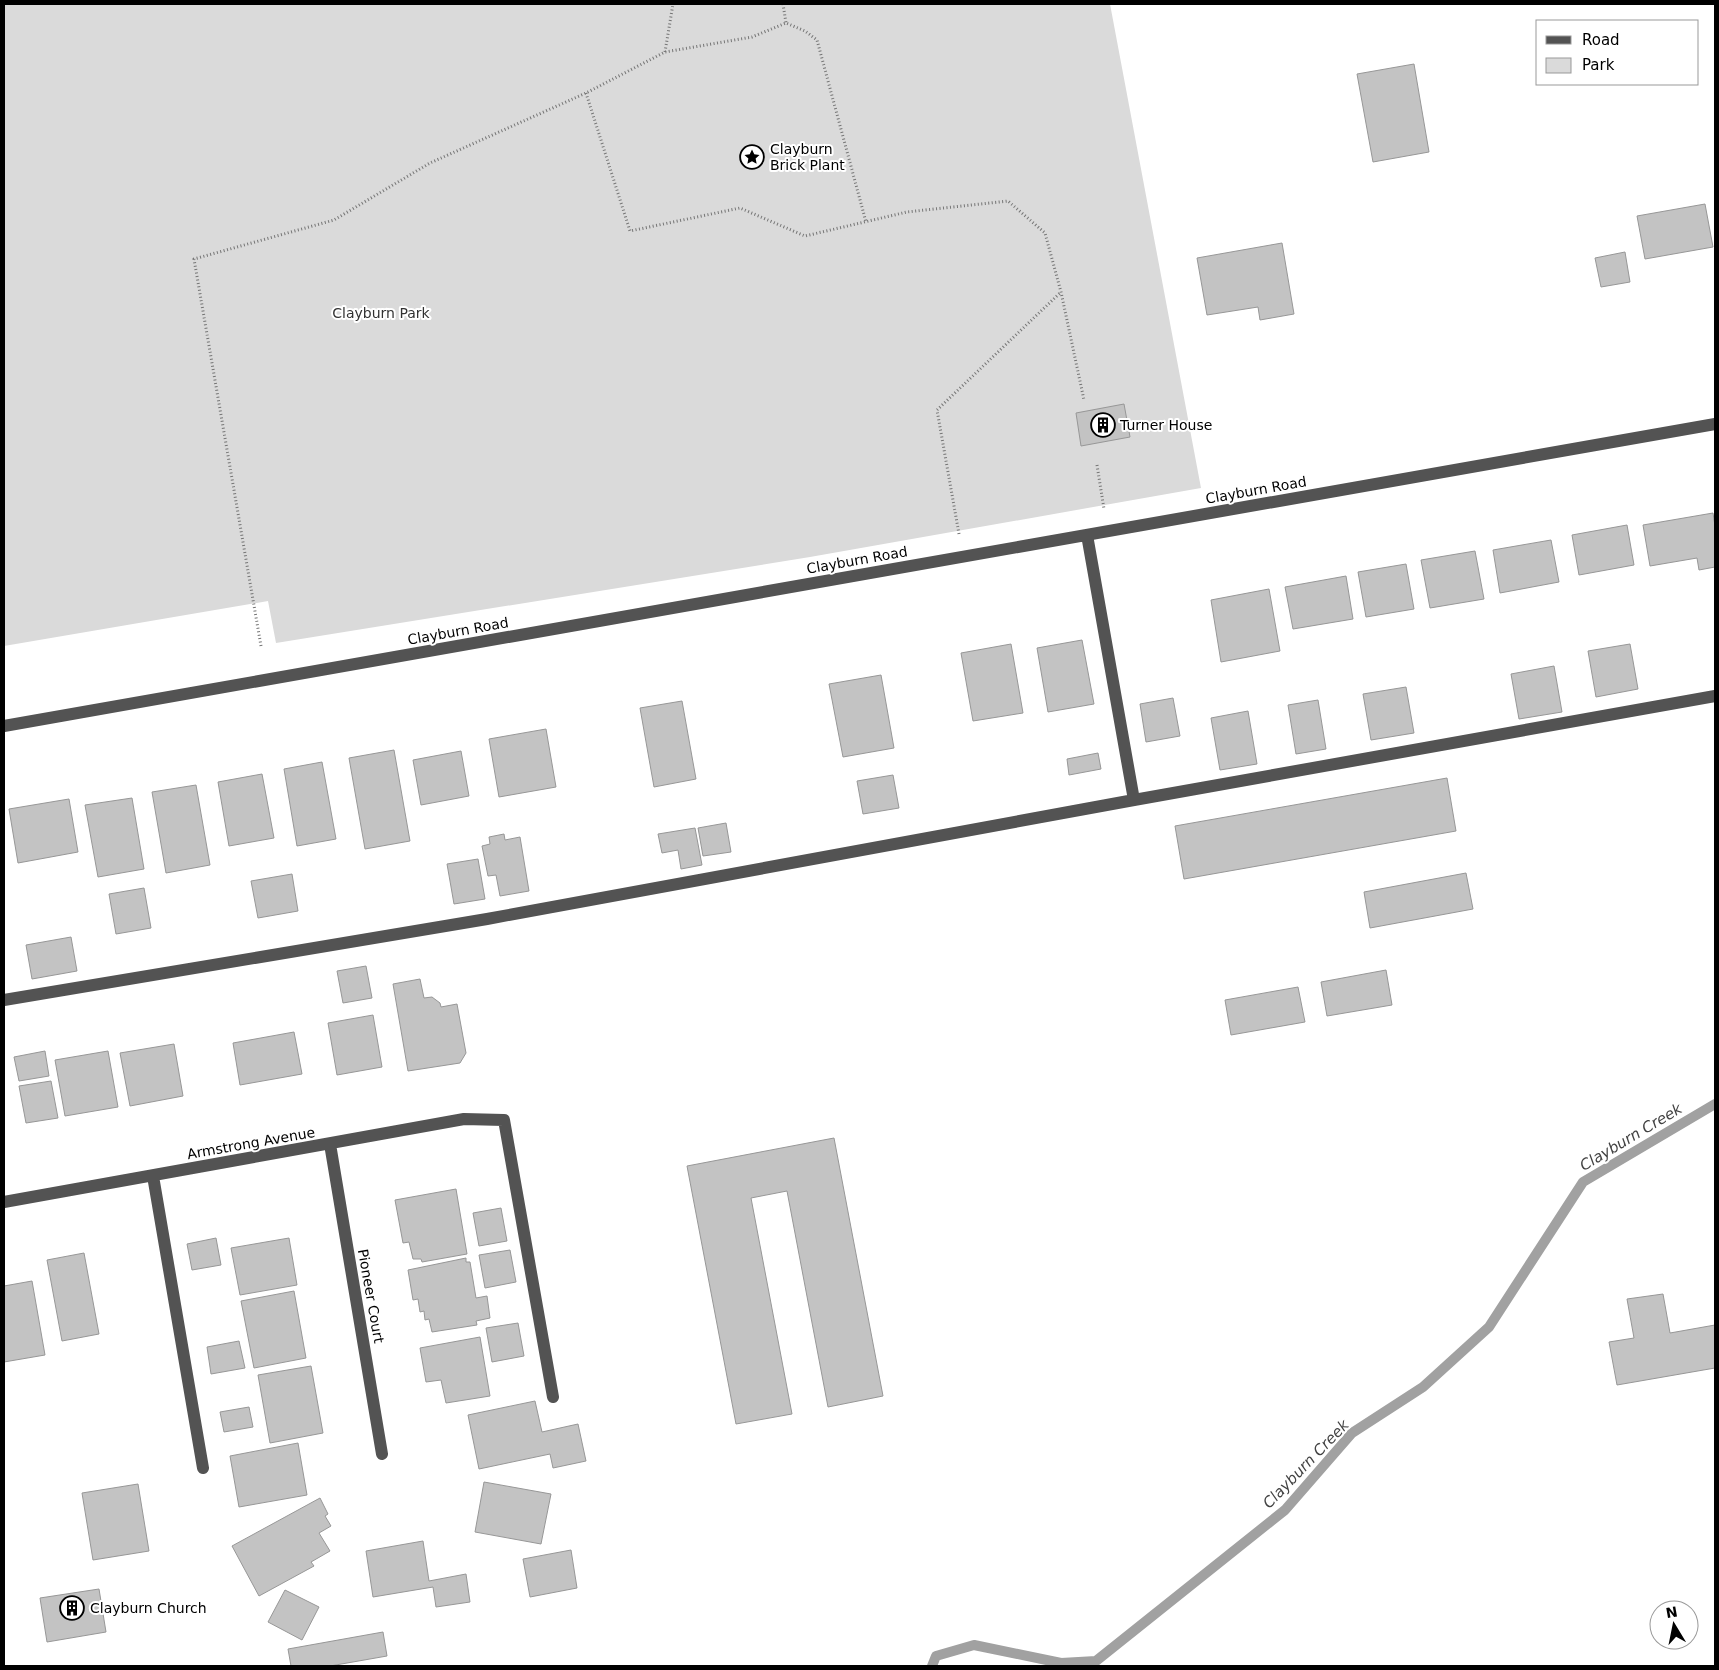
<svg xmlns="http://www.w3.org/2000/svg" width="1719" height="1670" viewBox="0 0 1719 1670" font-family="'DejaVu Sans',sans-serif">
	<rect width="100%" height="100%" fill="#fff"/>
	<path fill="#dadada" d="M 4,4 L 1110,4 L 1201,488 L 810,557 L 276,643 L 268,601 L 4,646 Z"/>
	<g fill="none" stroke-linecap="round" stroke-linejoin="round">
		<path stroke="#a1a1a1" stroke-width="10" d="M 932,1666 L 936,1656 L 974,1645 L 1061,1663 L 1096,1661 L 1285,1510 L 1352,1433 L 1423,1387 L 1489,1327 L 1583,1182 L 1715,1104"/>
	</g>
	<path fill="#c3c3c3" stroke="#979797" d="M 1414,64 L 1429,152 L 1373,162 L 1357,74 Z
		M 1705,204 L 1713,247 L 1645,259 L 1637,216 Z
		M 1282,243 L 1294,314 L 1260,320 L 1258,307 L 1207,315 L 1197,258 Z
		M 1625,252 L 1630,282 L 1601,287 L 1595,258 Z
		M 1124,404 L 1130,437 L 1081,446 L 1076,413 Z
		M 1713,513 L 1715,526 L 1715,567 L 1699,570 L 1697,558 L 1650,566 L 1643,525 Z
		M 1627,525 L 1634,565 L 1579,575 L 1572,535 Z
		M 1551,540 L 1559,582 L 1500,593 L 1493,550 Z
		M 1475,551 L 1484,599 L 1430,608 L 1421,560 Z
		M 1406,564 L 1414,609 L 1366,617 L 1358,572 Z
		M 1346,576 L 1353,619 L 1293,629 L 1285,587 Z
		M 1269,589 L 1280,651 L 1221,662 L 1211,600 Z
		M 1082,640 L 1094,704 L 1048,712 L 1037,648 Z
		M 1011,644 L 1023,713 L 973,721 L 961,653 Z
		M 1630,644 L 1638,689 L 1596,697 L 1588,651 Z
		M 1554,666 L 1562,712 L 1519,719 L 1511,674 Z
		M 881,675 L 894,748 L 843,757 L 829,684 Z
		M 1406,687 L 1414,733 L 1371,740 L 1363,694 Z
		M 1173,698 L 1180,736 L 1146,742 L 1140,704 Z
		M 1318,700 L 1326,749 L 1296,754 L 1288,705 Z
		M 682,701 L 696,779 L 654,787 L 640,708 Z
		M 1248,711 L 1257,764 L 1220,770 L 1211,718 Z
		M 546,729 L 556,787 L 499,797 L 489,739 Z
		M 394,750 L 410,841 L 365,849 L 349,758 Z
		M 461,751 L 469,796 L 421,805 L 413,760 Z
		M 1098,753 L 1101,769 L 1069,775 L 1067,759 Z
		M 322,762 L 336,839 L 297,846 L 284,769 Z
		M 262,774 L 274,838 L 229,846 L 218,782 Z
		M 893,775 L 899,808 L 863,814 L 857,781 Z
		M 1447,778 L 1456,831 L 1184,879 L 1175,826 Z
		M 196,785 L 210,865 L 166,873 L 152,792 Z
		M 132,798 L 144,869 L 98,877 L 85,805 Z
		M 69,799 L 78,852 L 18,863 L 9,809 Z
		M 726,823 L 731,852 L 703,856 L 698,828 Z
		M 695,828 L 702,865 L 681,869 L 678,850 L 662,853 L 658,834 Z
		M 504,834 L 505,840 L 520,837 L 529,891 L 500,896 L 496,875 L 488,876 L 482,846 L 490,844 L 489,837 Z
		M 478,859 L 485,899 L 454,904 L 447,864 Z
		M 1466,873 L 1473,909 L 1370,928 L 1364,892 Z
		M 292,874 L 298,911 L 258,918 L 251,881 Z
		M 144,888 L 151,928 L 116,934 L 109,894 Z
		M 71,937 L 77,971 L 32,979 L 26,945 Z
		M 366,966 L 372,998 L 343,1003 L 337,971 Z
		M 1386,970 L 1392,1005 L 1327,1016 L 1321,982 Z
		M 420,979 L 424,998 L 432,997 L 440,1003 L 441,1007 L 457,1004 L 466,1053 L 460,1063 L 408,1071 L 393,984 Z
		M 1298,987 L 1305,1022 L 1231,1035 L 1225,1000 Z
		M 373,1015 L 382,1067 L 337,1075 L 328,1023 Z
		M 294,1032 L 302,1074 L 240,1085 L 233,1043 Z
		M 174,1044 L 183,1096 L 130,1106 L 120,1053 Z
		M 45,1051 L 49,1076 L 19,1081 L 14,1057 Z
		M 108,1051 L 118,1107 L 65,1116 L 55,1060 Z
		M 51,1081 L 58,1118 L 26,1123 L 19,1086 Z
		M 834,1138 L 883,1396 L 828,1407 L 787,1191 L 751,1198 L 792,1414 L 736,1424 L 687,1166 Z
		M 456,1189 L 467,1254 L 422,1262 L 421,1259 L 413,1259 L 409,1242 L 403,1243 L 395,1200 Z
		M 501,1208 L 507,1241 L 479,1246 L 473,1213 Z
		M 216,1238 L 221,1265 L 192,1270 L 187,1244 Z
		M 289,1238 L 297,1285 L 240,1295 L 231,1248 Z
		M 510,1250 L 516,1282 L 485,1288 L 479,1255 Z
		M 84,1253 L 99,1334 L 62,1341 L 47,1260 Z
		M 466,1258 L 466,1262 L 470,1262 L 476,1298 L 487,1296 L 490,1318 L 476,1321 L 477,1325 L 432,1332 L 429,1319 L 425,1320 L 424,1311 L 420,1312 L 418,1299 L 413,1300 L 408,1270 Z
		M 32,1281 L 45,1355 L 4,1362 L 4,1286 Z
		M 294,1291 L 306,1358 L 254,1368 L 241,1301 Z
		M 1663,1294 L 1670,1333 L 1715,1325 L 1715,1368 L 1617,1385 L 1609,1342 L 1634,1338 L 1627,1299 Z
		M 518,1323 L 524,1356 L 492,1362 L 486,1328 Z
		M 480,1337 L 490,1396 L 446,1403 L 441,1380 L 426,1382 L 420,1348 Z
		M 239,1341 L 245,1368 L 211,1374 L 207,1347 Z
		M 311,1366 L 323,1433 L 270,1443 L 258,1375 Z
		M 535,1401 L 542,1432 L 578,1424 L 586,1461 L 553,1468 L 550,1454 L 479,1469 L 468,1415 Z
		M 249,1407 L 253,1427 L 224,1432 L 220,1412 Z
		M 298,1443 L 307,1495 L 239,1507 L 230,1456 Z
		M 484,1482 L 551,1494 L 541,1544 L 475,1532 Z
		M 138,1484 L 149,1551 L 93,1560 L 82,1493 Z
		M 320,1498 L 328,1514 L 325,1516 L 331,1526 L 319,1533 L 330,1551 L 311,1562 L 314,1566 L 259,1596 L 232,1546 Z
		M 423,1541 L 429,1581 L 466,1574 L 470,1602 L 436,1607 L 433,1587 L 373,1597 L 366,1551 Z
		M 571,1550 L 577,1588 L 530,1597 L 523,1559 Z
		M 99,1589 L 106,1632 L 47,1642 L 40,1598 Z
		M 285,1590 L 319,1607 L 302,1640 L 268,1622 Z
		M 383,1632 L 387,1656 L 330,1666 L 291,1666 L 288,1649 Z"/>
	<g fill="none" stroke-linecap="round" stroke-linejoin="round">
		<path stroke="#757575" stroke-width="3" stroke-dasharray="1 2.5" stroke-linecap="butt" d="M 783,4 L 786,23
			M 665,52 L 673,4
			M 586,93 L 630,231 L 740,208 L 805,236 L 907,212 L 1008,201 L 1045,233 L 1061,292 L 1084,400
			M 1097,465 L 1104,509
			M 959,534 L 937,410 L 1061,292
			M 261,646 L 194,259 L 334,220 L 430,163 L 586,93 L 665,52 L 752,37 L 786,23 L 805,31 L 817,40 L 866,222"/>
		<path stroke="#535353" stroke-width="12" d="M 1087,535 L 1134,800
			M 4,726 L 1715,424
			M 4,1000 L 487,919 L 1134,800 L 1715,696
			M 330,1144 L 382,1454
			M 153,1176 L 203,1468
			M 4,1202 L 464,1119 L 504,1120 L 553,1397"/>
	</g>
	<defs>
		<g id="sight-ring" transform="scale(1.25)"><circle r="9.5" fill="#fff" stroke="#000" stroke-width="1.5"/><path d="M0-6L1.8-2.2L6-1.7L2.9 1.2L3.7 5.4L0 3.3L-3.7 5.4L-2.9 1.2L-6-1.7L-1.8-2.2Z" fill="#000"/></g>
		<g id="building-ring" transform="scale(1.25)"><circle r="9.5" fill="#fff" stroke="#000" stroke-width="1.5"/><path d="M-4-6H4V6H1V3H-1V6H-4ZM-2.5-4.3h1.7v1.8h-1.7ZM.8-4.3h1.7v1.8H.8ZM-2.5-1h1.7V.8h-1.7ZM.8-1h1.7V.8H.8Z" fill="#000"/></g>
	</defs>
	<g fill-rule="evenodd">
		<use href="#sight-ring" x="752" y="157"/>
		<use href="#building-ring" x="1103" y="425"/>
		<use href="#building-ring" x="72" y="1608"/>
	</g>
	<g text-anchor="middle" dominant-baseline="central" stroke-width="4" stroke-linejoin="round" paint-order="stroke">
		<g font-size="14" fill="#000" stroke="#fff" text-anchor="start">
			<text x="770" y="149">Clayburn<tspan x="770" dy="16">Brick Plant</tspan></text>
			<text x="1120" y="425">Turner House</text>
			<text x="90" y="1608">Clayburn Church</text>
		</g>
		<g font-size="14" fill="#313131" stroke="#fff">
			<text x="381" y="313">Clayburn Park</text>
		</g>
		<g font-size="14" fill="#000" stroke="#fff">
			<text transform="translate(1256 490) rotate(-10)">Clayburn Road</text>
			<text transform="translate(857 560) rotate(-10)">Clayburn Road</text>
			<text transform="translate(458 631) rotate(-10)">Clayburn Road</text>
			<text transform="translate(251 1143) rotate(-10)">Armstrong Avenue</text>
			<text transform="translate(371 1296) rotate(80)">Pioneer Court</text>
		</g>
		<g font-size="15" font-style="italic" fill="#424242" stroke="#fff">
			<text transform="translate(1631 1137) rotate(-31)">Clayburn Creek</text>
			<text transform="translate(1306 1464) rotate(-46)">Clayburn Creek</text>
		</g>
	</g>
	<rect width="1719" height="1670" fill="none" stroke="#000000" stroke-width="10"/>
	<rect x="1536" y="20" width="162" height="65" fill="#ffffff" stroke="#999999"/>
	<rect x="1546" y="36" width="25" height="8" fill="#535353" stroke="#999999"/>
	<text x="1582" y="45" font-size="15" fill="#000000">Road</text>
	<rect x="1546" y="58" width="25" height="15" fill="#dadada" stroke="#999999"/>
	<text x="1582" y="70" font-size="15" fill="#000000">Park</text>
	<g transform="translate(1674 1625) rotate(350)"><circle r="24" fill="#ffffff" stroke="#999999"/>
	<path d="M0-4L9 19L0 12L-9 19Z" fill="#000000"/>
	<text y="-8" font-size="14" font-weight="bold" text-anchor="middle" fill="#000000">N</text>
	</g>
</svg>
